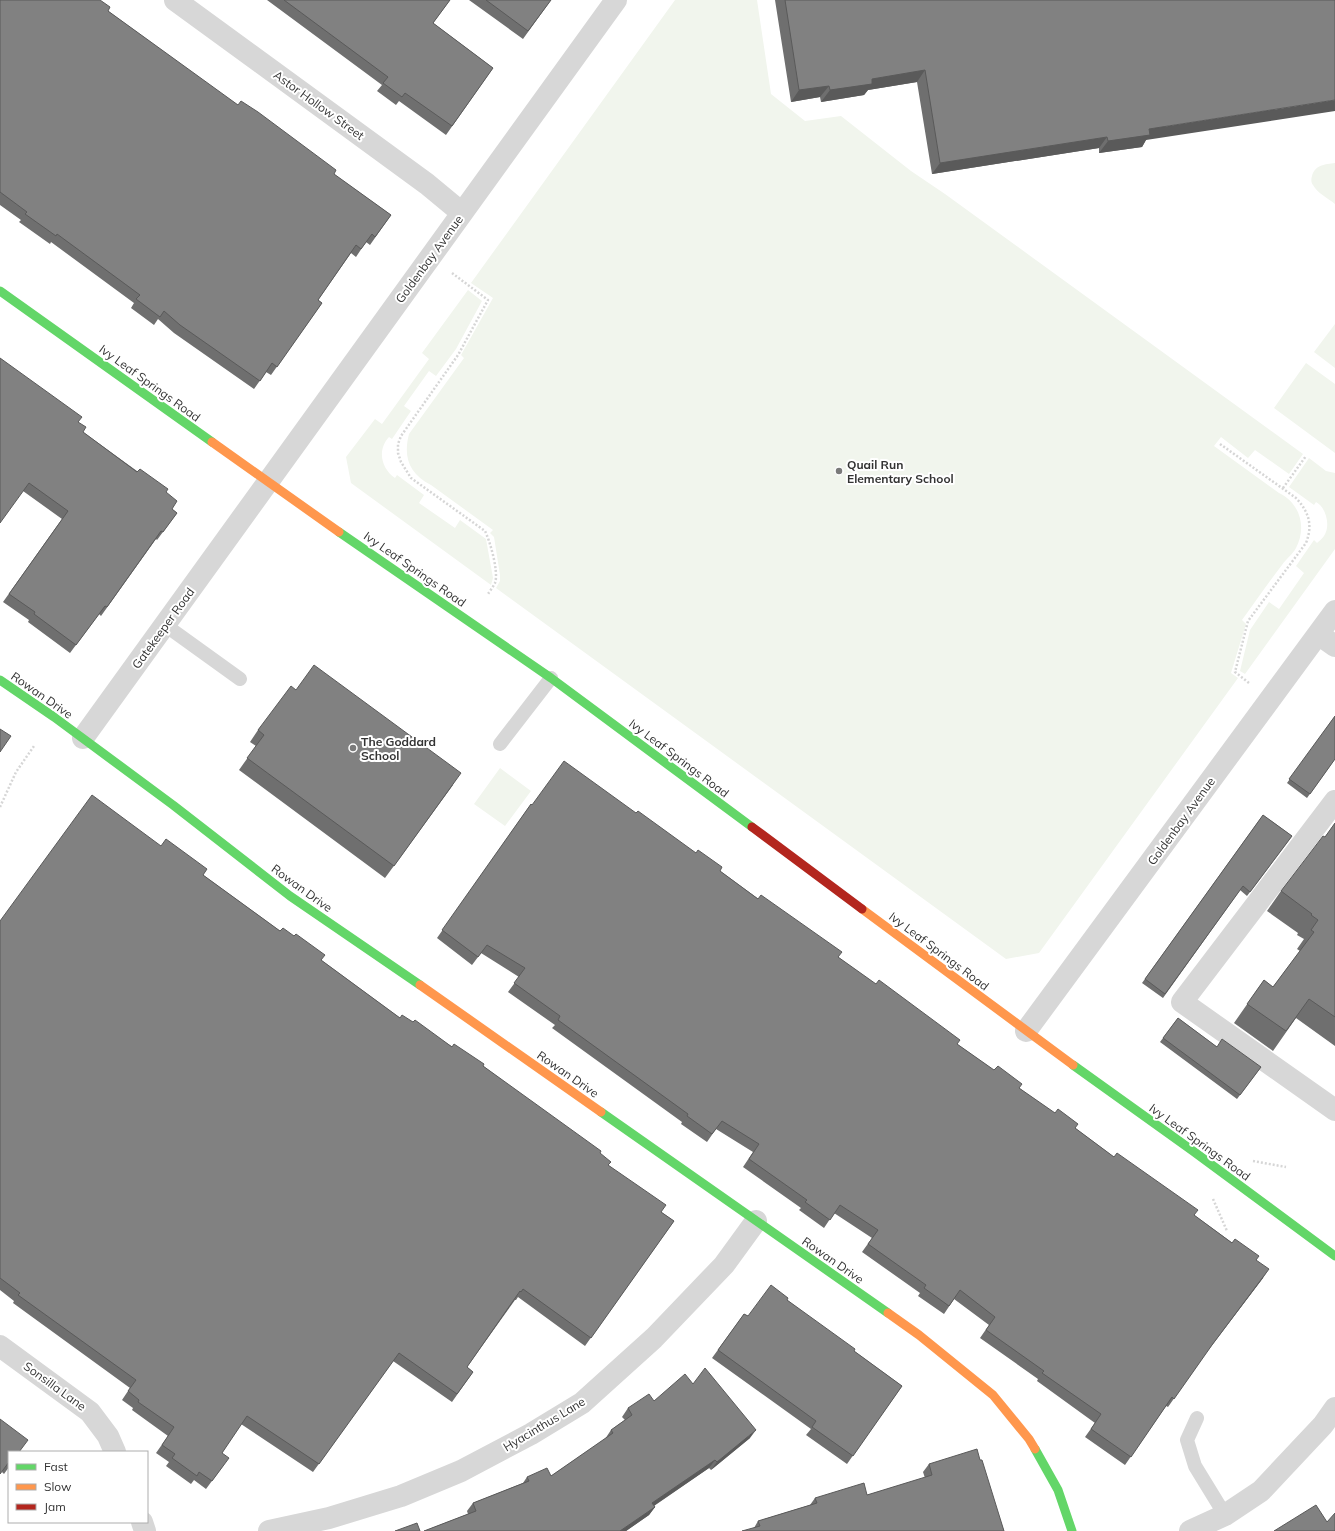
<svg xmlns="http://www.w3.org/2000/svg" width="1335" height="1531" viewBox="0 0 1335 1531" font-family="Mulish,sans-serif">
  <rect width="100%" height="100%" fill="#fff"/>
  <path fill="#f1f5ed" d="M675 0H757L771 94 805 121 841 116 911 171 945 194 1303 454 1289 474 1255 450 1248 458 1221 437 1214 446 1279 493C1300 503 1307 527 1296 548 1293 554 1286 559 1282 565 1268 583 1255 602 1242 620L1246 624 1231 673 1238 678 1039 953 1006 959 496 588 500 581V575L494 537 490 533 493 530 431 485C409 474 403 457 409 434L464 358 461 355 493 298 471 283Z
    M1335 163V204C1328 198 1317 193 1313 185 1311 183 1311 179 1312 176 1315 165 1325 164 1335 163Z
    M468 290 482 301 456 349 436 376 429 371 404 406 411 411 392 439 389 437C377 450 381 468 395 478L397 475 424 495 419 503 455 528 460 520 486 539 493 578 491 585 351 483 346 457 375 419 382 424 429 359 422 353Z
    M1335 324V368L1314 352Z
    M1306 363 1335 384V453L1274 408Z
    M1309 458 1326 471 1335 473V549L1245 674 1240 671 1250 630 1269 602 1279 609 1304 573 1296 566 1314 540 1317 543C1319 541 1322 539 1324 536 1331 526 1326 507 1316 502L1314 505 1289 487Z
    M500 768 531 791 505 826 474 804Z"/>
  <g fill="none" stroke-linecap="round" stroke-linejoin="round">
    <path stroke="#d6d6d6" stroke-width="2.5" stroke-dasharray="2 2" stroke-linecap="butt" d="M452 273 488 300 458 355 401 436 398 444V453L401 462 411 478 485 531C490 541 499 572 495 583 493 587 490 591 488 594
      M1220 444 1296 498C1309 512 1313 525 1306 543L1248 621 1235 672 1249 683
      M1283 488 1306 456
      M0 807 16 772 34 746
      M1253 1161 1286 1167
      M1213 1199 1227 1231"/>
    <path stroke="#d7d7d7" stroke-width="14" d="M165 625 240 679
      M500 744 551 678
      M1197 1418 1187 1440 1195 1466 1225 1515"/>
    <path stroke="#d7d7d7" stroke-width="22" d="M175 0 427 184 462 213
      M1318 634 1335 646
      M83 738 616 0
      M1335 801 1182 1002 1335 1110
      M1026 1031 1335 611
      M0 1346 90 1412 108 1436 115 1452
      M142 1522 145 1531
      M269 1531 329 1518 401 1496 461 1471 531 1434 582 1403 654 1338 724 1265 756 1221
      M1190 1531 1225 1515 1261 1491 1323 1425 1335 1408"/>
    <path stroke="#63d668" stroke-width="9" d="M0 291 212 442
      M339 532 551 678 752 827
      M0 680 54 717 173 805 290 896 420 985
      M1073 1065 1193 1151 1335 1256
      M601 1112 888 1313
      M1035 1449 1058 1490 1072 1531"/>
    <path stroke="#ff974d" stroke-width="9" d="M212 442 339 532
      M862 909 1073 1065
      M420 985 601 1112
      M888 1313 919 1335 993 1395 1029 1439 1035 1449"/>
    <path stroke="#b3261e" stroke-width="9" d="M752 827 862 909"/>
  </g>
  <path fill="#6f6f6f" d="M0 0 108 11 223 95 391 215 370 245 366 242 356 257 351 253 318 300 322 303 271 375 266 372 254 389 174 333 158 319 154 325 131 308 134 303 51 242 50 244 19 222 21 220 0 205Z
    M267 0H450L433 23 493 68 446 135 399 101 396 105 377 91 382 85Z
    M469 0H551L523 39Z
    M775 0H1335L1146 140 1142 147 1099 153V148L932 174 917 82 868 90 864 95 821 102 820 97 791 102Z
    M0 358 78 422 83 432 166 492 172 509 177 513 157 540 156 539 101 616 99 614 70 653 28 622 29 620 3 602 62 519 23 491Z
    M296 690 453 785 385 878 239 770 256 746 250 742 258 730Z
    M1335 716V759L1307 798 1287 783Z
    M531 804 532 805 636 813 720 871 957 1044 1075 1128 1114 1157 1256 1260 1263 1278 1206 1353 1168 1407 1166 1406 1125 1465 1085 1437 1095 1423 1037 1381 1038 1379 980 1338 989 1325 954 1299 944 1314 918 1296 920 1293 862 1252 872 1238 834 1213 824 1228 799 1210 801 1208 743 1167 753 1152 716 1129 707 1142 681 1124 682 1122 552 1028 555 1025 508 992 519 977 481 953 472 965 437 938Z
    M1263 815 1292 836 1247 896 1240 890 1163 998 1142 983Z
    M1335 823V1046L1296 1018 1273 1051 1234 1023 1264 980 1273 987 1300 951 1297 949 1304 939 1297 935 1298 933 1267 911 1281 891 1325 837Z
    M161 846 203 875 280 931 321 960 400 1018 413 1022 483 1066 600 1153 608 1165 661 1212 674 1221 585 1346 518 1297 516 1300H515L467 1367 473 1372 452 1402 393 1361 313 1472 241 1424 222 1453 223 1466 206 1489 194 1480 191 1484 166 1466 169 1462 156 1453 168 1436 132 1410 133 1408 122 1400 130 1388 13 1303 14 1301 0 1290V921Z
    M1178 1018 1217 1047 1261 1067 1237 1099 1160 1042Z
    M787 1300 854 1351 902 1386 847 1464 806 1435 811 1429 712 1358 744 1314 748 1316Z
    M693 1384 750 1438 711 1470 709 1468 654 1506 655 1507 649 1515 626 1531H424L468 1514 467 1511 473 1503 523 1483 527 1477 551 1476 605 1439 611 1430 625 1420 622 1417 628 1408 654 1401Z
    M9 1452V1467L4 1474 2 1472Z
    M980 1460 1004 1531 754 1528 758 1521 810 1505 815 1498 867 1495 925 1478 923 1472 929 1464Z"/>
  <path fill="#5a5a5a" d="M925 70 917 82 868 90 864 95 821 102 830 90 872 79Z
    M829 86 820 97 791 102 799 90Z
    M1335 100V111L1146 140 1142 147 1099 153 1108 141 1149 129Z
    M1107 137 1099 148 932 174 940 163Z
    M1269 1269 1263 1278 1206 1353Z
    M756 1430 750 1438 711 1470 717 1462Z
    M715 1460 709 1468 646 1511 652 1503Z
    M655 1507 649 1515 626 1531H620Z"/>
  <path fill="#818181" stroke="#5a5a5a" d="M0 0H100L110 7 108 11 238 105 241 101 258 112 336 170 334 174 391 215 375 237 372 234 361 249 356 245 318 300 322 303 277 367 272 363 260 381 180 325 164 311 160 317 136 299 140 295 57 234 56 236 25 214 27 212 0 192Z
    M284 0H450L433 23 493 68 452 126 405 93 402 97 383 83 388 77Z
    M486 0H551L528 31Z
    M785 0H1335V100L1149 129 1150 135 1108 141 1107 137 940 163 925 70 872 79V84L830 90 829 86 799 90Z
    M0 358 82 417 78 422 86 427 83 432 137 472 140 469 168 489 166 492 177 501 172 509 177 513 163 532 161 531 107 607 105 606 76 645 34 614 35 612 9 594 68 511 29 483 0 523Z
    M314 665 461 773 394 866 247 758 264 735 258 730 291 686 296 690Z
    M1335 716V759L1310 794 1289 779Z
    M0 729 11 736 0 752Z
    M564 761 636 813 638 811 696 853 698 850 722 867 720 871 758 899 761 895 842 952 838 957 876 984 879 980 960 1040 957 1044 994 1070 998 1066 1022 1084 1019 1088 1055 1113 1058 1109 1078 1124 1075 1128 1114 1157 1117 1153 1198 1210 1194 1215 1232 1243 1235 1239 1259 1256 1256 1260 1269 1269 1212 1345 1174 1399 1172 1397 1131 1457 1091 1429 1101 1414 1042 1373 1044 1371 986 1330 995 1317 960 1290 949 1306 924 1288 926 1285 868 1244 878 1230 840 1205 830 1220 805 1202 807 1200 749 1159 759 1144 722 1121 712 1134 687 1116 688 1114 558 1020 560 1016 514 983 525 968 487 945 478 957 442 930 531 804 532 805Z
    M92 795 161 846 166 839 207 869 203 875 280 931 283 928 294 936 296 934 325 955 321 960 400 1018 402 1015 413 1022 415 1020 452 1047 454 1044 484 1064 483 1066 601 1151 600 1153 611 1162 608 1165 666 1205 661 1212 674 1221 591 1338 523 1289 521 1292 520 1291 467 1367 473 1372 457 1394 399 1353 319 1464 247 1416 222 1453 229 1458 212 1481 199 1472 197 1476 172 1458 175 1454 162 1445 174 1427 138 1402 139 1400 128 1391 136 1380 18 1295 20 1293 0 1278V921Z
    M1263 815 1292 836 1250 892 1243 886 1165 994 1145 979Z
    M1335 823V1017L1309 999 1286 1031 1247 1004 1264 980 1273 987 1314 932 1311 930 1318 920 1311 915 1312 914 1281 891 1323 836 1325 837Z
    M1178 1018 1217 1047 1222 1039 1261 1067 1240 1095 1163 1038Z
    M771 1285 788 1298 787 1300 855 1349 854 1351 902 1386 853 1456 812 1427 816 1421 718 1350 744 1314 748 1316Z
    M705 1368 756 1430 717 1462 715 1460 652 1503 655 1507 620 1531H424L476 1511 473 1503 529 1481 527 1477 547 1468 551 1476 613 1433 611 1430 632 1415 628 1408 649 1394 654 1401 685 1374 693 1384Z
    M0 1419 28 1440 19 1452H9V1462L0 1474Z
    M977 1449 980 1460H982L1004 1531H742L760 1526 758 1521 817 1503 815 1498 864 1483 867 1495 932 1475 929 1464Z
    M1316 1505 1327 1522 1335 1513V1531H1274Z
    M417 1523 420 1531H395Z"/>
  <g fill="#7a7a7a" stroke="#fff" stroke-width="1.5">
    <circle cx="839" cy="471" r="4"/>
    <circle cx="353" cy="748" r="4"/>
  </g>
  <g text-anchor="middle" dominant-baseline="central" stroke-width="4" stroke-linejoin="round" paint-order="stroke">
    <g font-size="12" fill="#333" stroke="#fff">
      <text transform="translate(319 105) rotate(36)">Astor Hollow Street</text>
      <text transform="translate(429 259) rotate(-54)">Goldenbay Avenue</text>
      <text transform="translate(150 383) rotate(36)">Ivy Leaf Springs Road</text>
      <text transform="translate(415 569) rotate(35)">Ivy Leaf Springs Road</text>
      <text transform="translate(163 628) rotate(-54)">Gatekeeper Road</text>
      <text transform="translate(42 695) rotate(35)">Rowan Drive</text>
      <text transform="translate(679 758) rotate(37)">Ivy Leaf Springs Road</text>
      <text transform="translate(1181 821) rotate(-54)">Goldenbay Avenue</text>
      <text transform="translate(302 888) rotate(36)">Rowan Drive</text>
      <text transform="translate(939 951) rotate(37)">Ivy Leaf Springs Road</text>
      <text transform="translate(568 1074) rotate(35)">Rowan Drive</text>
      <text transform="translate(1200 1142) rotate(36)">Ivy Leaf Springs Road</text>
      <text transform="translate(833 1260) rotate(35)">Rowan Drive</text>
      <text transform="translate(55 1386) rotate(36)">Sonsilla Lane</text>
      <text transform="translate(544 1424) rotate(-31)">Hyacinthus Lane</text>
    </g>
    <g font-size="12" font-weight="bold" fill="#333" stroke="#fff" text-anchor="start">
      <text x="847" y="464">Quail Run<tspan x="847" dy="14">Elementary School</tspan></text>
      <text x="361" y="741">The Goddard<tspan x="361" dy="14">School</tspan></text>
    </g>
  </g>
  <rect x="8" y="1451" width="140" height="72" fill="#ffffff" stroke="#adadad"/>
  <rect x="16" y="1464" width="20" height="6" fill="#63d668" stroke="#adadad"/>
  <text x="44" y="1471" font-size="12" fill="#333333">Fast</text>
  <rect x="16" y="1484" width="20" height="6" fill="#ff974d" stroke="#adadad"/>
  <text x="44" y="1491" font-size="12" fill="#333333">Slow</text>
  <rect x="16" y="1504" width="20" height="6" fill="#b3261e" stroke="#adadad"/>
  <text x="44" y="1511" font-size="12" fill="#333333">Jam</text>
</svg>
